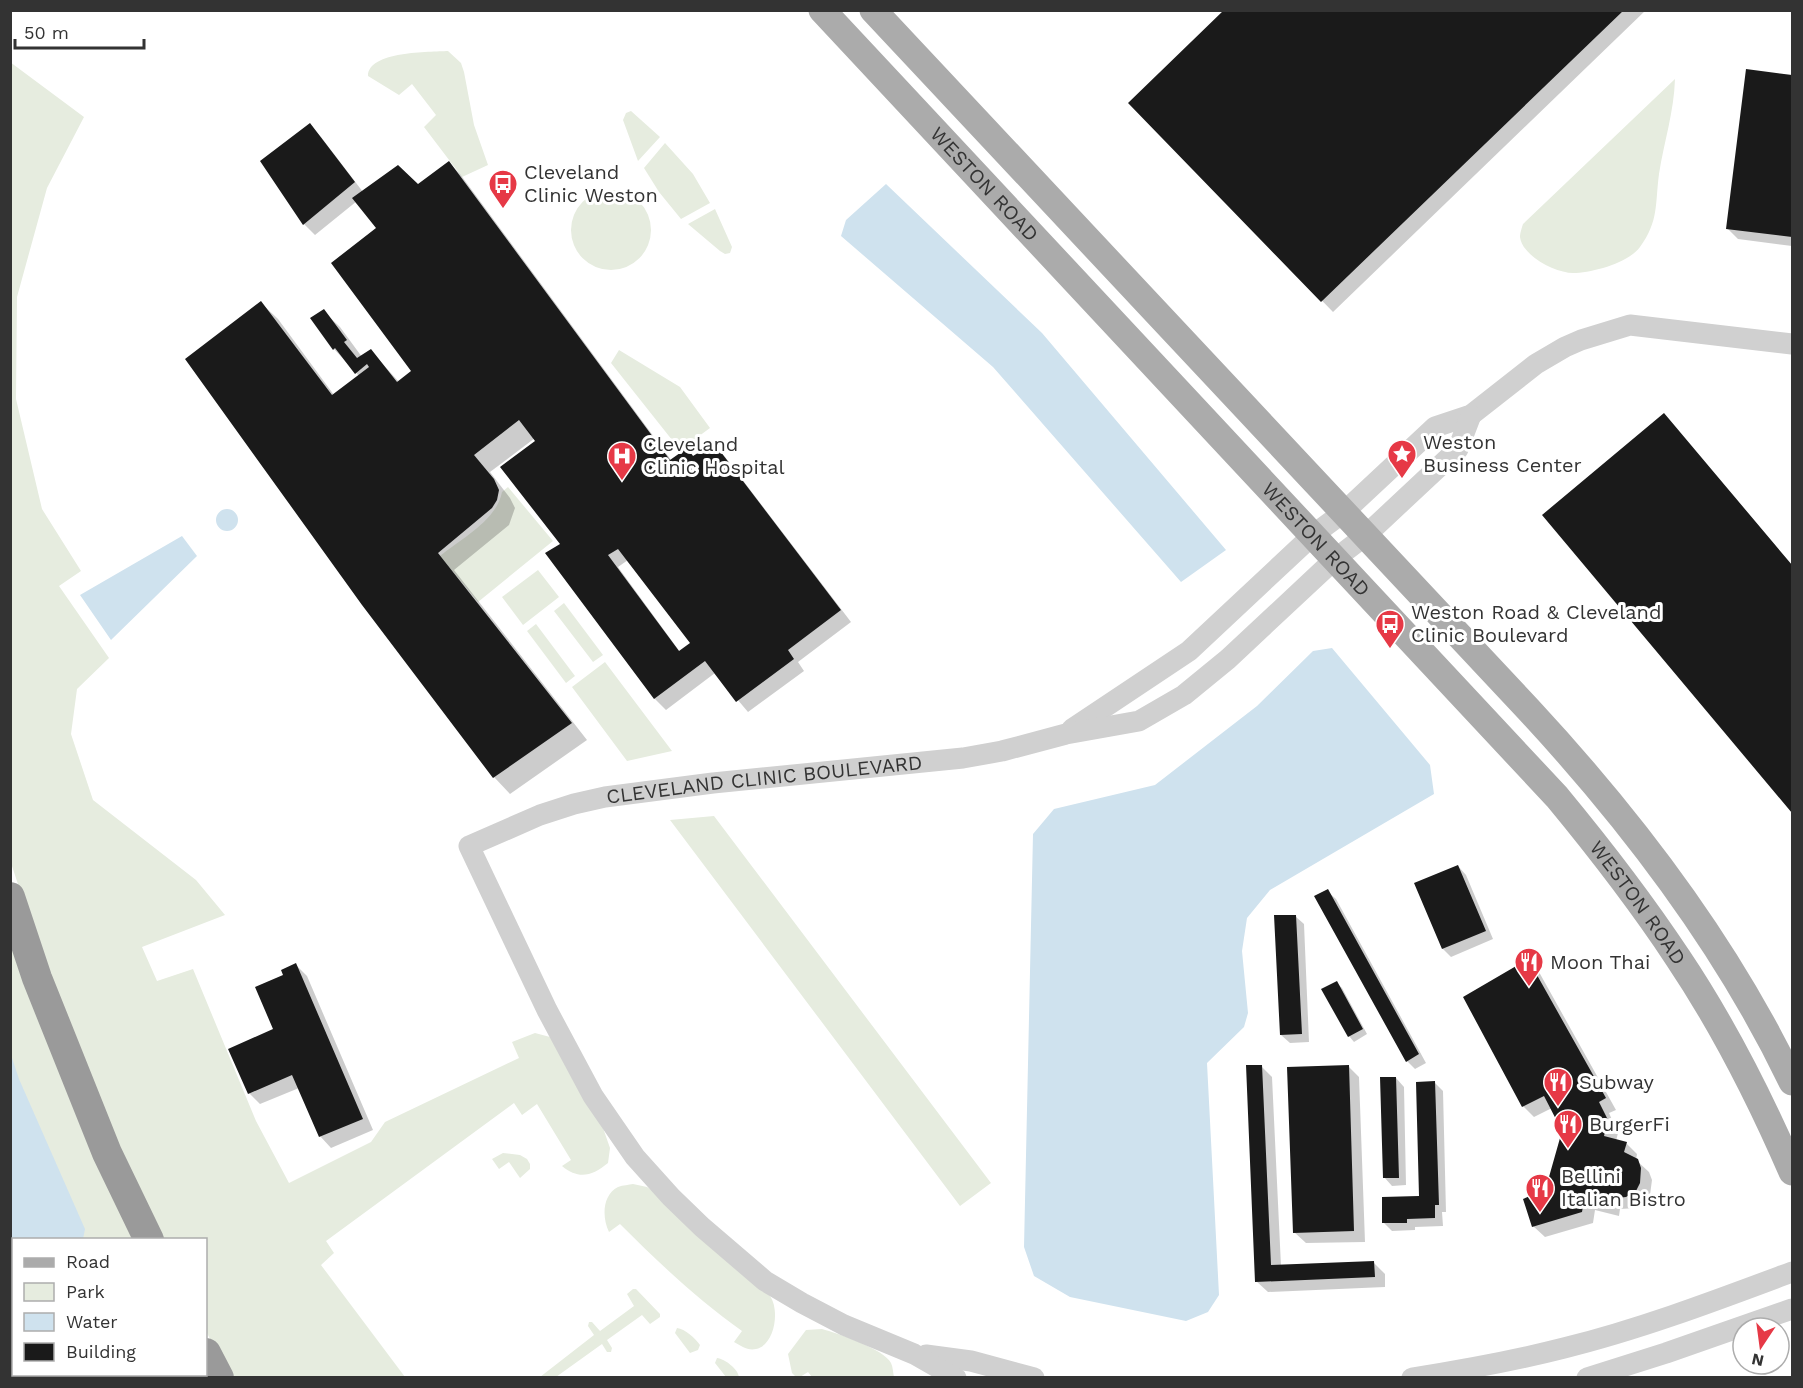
<svg xmlns="http://www.w3.org/2000/svg" width="1803" height="1388" viewBox="0 0 1803 1388" font-family="'Work Sans',sans-serif">
  <rect width="100%" height="100%" fill="#fff"/>
  <path fill="#e6ecdf" d="M448 51 461 63 464 72 474 125 488 165 462 177 424 127 436 115 412 84 399 95 368 76C368 51 430 52 448 51Z
    M10 62 84 117 47 188 17 297 16 399 42 509 81 571 59 586 109 658 77 689 71 734 93 800 196 880 225 915 142 947 157 981 193 969 256 1121 289 1183 371 1142 385 1122 519 1058 512 1042 535 1033 550 1037 603 1128 610 1148 608 1163C592 1176 579 1180 562 1166L571 1160 537 1104 522 1115 514 1103 326 1241 334 1253 321 1265 405 1377H229L206 1331V1240L159 1239 68 1036 11 863Z
    M1675 79C1674 112 1664 142 1659 174 1655 204 1659 221 1640 247 1628 263 1592 273 1573 273 1556 273 1522 256 1520 237 1520 233 1522 227 1523 224Z
    M631 111 660 137 638 161 623 120 626 113Z
    M665 143 693 174 710 203 681 219 659 192 644 168Z
    M571 230a40 40 0 1 1 80 0a40 40 0 1 1-80 0Z
    M715 209 732 247 730 253 725 254 720 251 688 224Z
    M619 350 680 387 710 428 680 450 611 363Z
    M508 487 553 541 478 602 440 556C461 539 497 520 502 492Z
    M538 570 559 597 523 625 502 597Z
    M564 603 603 655 593 662 554 611Z
    M536 624 575 676 566 683 527 631Z
    M605 662 672 751 627 761 572 687Z
    M714 816 991 1183 960 1206 670 820Z
    M10 933 137 1239 14 1240V1374H206L207 1377H11Z
    M503 1153 520 1155 527 1159 530 1164V1169L520 1178 509 1162 499 1169 492 1159Z
    M633 1184 647 1187 661 1196 770 1296C780 1310 775 1345 756 1349 748 1351 741 1346 734 1342L742 1331C697 1299 659 1263 620 1224L609 1232C602 1218 602 1195 618 1187 623 1185 629 1185 633 1184Z
    M633 1289H636L660 1314V1317L650 1324 642 1315 607 1340 612 1348 611 1352H607L602 1344 556 1377H540L594 1335 588 1326 589 1322H592L600 1331 634 1306 627 1294Z
    M677 1328C685 1329 695 1338 700 1345L698 1350 690 1353 675 1333Z
    M822 1329C837 1333 884 1349 891 1363 893 1367 893 1373 894 1377H812L808 1372 800 1377H796L792 1373 788 1354 806 1330Z
    M717 1358C725 1359 738 1369 739 1377H726L715 1363Z"/>
  <path fill="#cfe2ee" d="M886 184 1042 333 1226 550 1181 582 993 367 841 236 846 220Z
    M216 520a11 11 0 1 1 22 0a11 11 0 1 1-22 0Z
    M182 536 197 556 111 640 80 595Z
    M1332 648 1430 765 1434 794 1270 890 1247 918 1242 951 1248 1013 1244 1027 1207 1063 1219 1295 1208 1312 1186 1321 1070 1297 1034 1276 1024 1247 1033 834 1054 809 1155 785 1257 706 1313 651Z
    M10 1052 19 1079 85 1229 83 1239 14 1240V1374H120L122 1377H11Z"/>
  <path fill="#0003" fill-rule="evenodd" d="M1226 10H1646L1333 312 1130 103Z
    M1747 71 1792 77V246L1738 239 1727 228Z
    M310 125 321 137 363 192 418 186 449 163 460 174 671 460 687 450 695 457 714 445 725 457 851 622 798 662 804 671 748 712 715 673 666 710 655 699 548 554 562 544 537 441 535 438 490 472 510 498 515 508 509 525 454 570 587 740 510 794 494 777 261 303 278 319 334 395 359 376 334 349 312 318 323 311 340 327 362 357 371 351 399 382 413 371 378 228 357 201 315 235 304 224 262 162ZM628 560 693 643 680 652 618 567Z
    M1664 415 1792 565V810L1544 515Z
    M1458 866 1466 875 1493 939 1451 957 1443 949 1416 884Z
    M1327 891 1336 899 1426 1063 1415 1069 1407 1061Z
    M1295 916 1304 924 1309 1042 1290 1043 1281 1035Z
    M1528 961 1539 972 1616 1110 1609 1113 1618 1133 1616 1141 1626 1143 1637 1154 1636 1160 1649 1172 1652 1180 1650 1195 1647 1202 1637 1208 1620 1209 1619 1216 1595 1210 1593 1223 1545 1237 1533 1226 1548 1186 1564 1130 1552 1108 1534 1117 1523 1106Z
    M296 965 307 976 373 1130 331 1148 320 1136 299 1088 260 1104 249 1093 275 1030 285 976Z
    M1337 983 1342 988 1367 1034 1354 1042 1349 1036Z
    M1261 1066 1272 1077 1281 1266 1374 1263 1385 1274V1287L1268 1292 1256 1281Z
    M1348 1066 1359 1077 1365 1242 1306 1243 1294 1232Z
    M1396 1078 1404 1087 1406 1185 1392 1186 1384 1177Z
    M1435 1083 1443 1091 1446 1212H1442L1443 1226 1415 1227V1230L1392 1231 1384 1223 1421 1198Z"/>
  <path fill="#1a1a1a" fill-rule="evenodd" d="M1224 10H1624L1321 302 1128 103Z
    M1746 69 1792 75V237L1726 229Z
    M310 123 355 182 303 225 260 161Z
    M449 161 670 460 687 448 693 456 714 443 841 610 788 650 794 659 736 702 705 661 654 699 545 553 560 544 500 467 535 441 519 420 474 455 494 479 499 490 497 500 492 508 438 553 572 723 493 778 362 605 185 359 261 301 332 395 369 367 367 364 355 374 335 348 333 350 310 318 324 309 347 340 344 342 357 358 371 349 397 382 411 371 331 263 376 228 352 198 398 165 418 184ZM618 549 690 643 679 651 608 555Z
    M1664 413 1792 565V813L1542 515Z
    M1458 865 1486 931 1442 949 1414 883Z
    M1328 889 1419 1054 1406 1062 1314 896Z
    M1274 915H1296L1302 1034 1280 1035Z
    M1528 959 1606 1098 1599 1102 1608 1120 1604 1136 1627 1142 1624 1152 1638 1159 1641 1168 1640 1183 1636 1191 1626 1197 1609 1199 1608 1206 1584 1200 1582 1212 1532 1227 1523 1199 1530 1196 1527 1188 1547 1184 1562 1131 1544 1096 1522 1107 1463 997Z
    M296 963 363 1119 319 1137 292 1075 248 1094 228 1049 273 1029 255 987 283 975 281 970Z
    M1337 981 1363 1029 1348 1037 1321 989Z
    M1246 1065H1262L1271 1265 1374 1261 1375 1277 1255 1282Z
    M1349 1065 1354 1231 1293 1233 1287 1067Z
    M1380 1077H1396L1399 1178H1383Z
    M1435 1081 1439 1205H1435V1218L1407 1219V1223H1382V1197L1419 1196 1416 1082Z"/>
  <g fill="none" stroke-linecap="round" stroke-linejoin="round">
    <g stroke="#d0d0d0" stroke-width="21">
      <path d="M1072 729 1189 651 1313 535 1344 512 1435 427 1471 415 1536 364 1565 347 1581 340 1630 325 1792 344"/>
      <path d="M926 1355 971 1361 1034 1378"/>
      <path id="s1" d="M956 1378 914 1354 844 1325 802 1303 765 1281 702 1227 671 1197 635 1157 593 1096 547 1010 469 846 540 815 574 804 605 797 713 783 963 758 1002 751 1066 734 1139 721 1184 695 1228 659 1335 559 1365 536 1458 449 1471 415"/>
      <path d="M1412 1378C1463 1370 1513 1361 1564 1348 1641 1329 1717 1300 1792 1272"/>
      <path d="M1587 1378 1666 1353 1792 1309"/>
    </g>
    <g stroke="#ababab" stroke-width="27">
      <path id="s2" d="M822 10 1557 797C1600 849 1641 902 1678 958 1723 1025 1760 1098 1792 1172"/>
      <path d="M873 10 1528 709C1632 821 1726 944 1792 1082"/>
    </g>
    <path stroke="#9a9a9a" stroke-width="30" d="M10 897 37 978 107 1153 149 1240
      M206 1353 219 1378"/>
  </g>
  <defs>
    <g id="bus-pin" transform="scale(1.5)"><path d="M0 17L-7.5 6A9.5 9.5 0 1 1 7.5 6Z" fill="#e63946" stroke="#fff"/><path d="M-5-6H5V4H4V6H2V4H-2V6H-4V4H-5ZM-3.5-4V0h7V-4ZM-3.5 1.2v1.5H-2V1.2ZM2 1.2v1.5H3.5V1.2Z" fill="#fff"/></g>
    <g id="sight-pin" transform="scale(1.5)"><path d="M0 17L-7.5 6A9.5 9.5 0 1 1 7.5 6Z" fill="#e63946" stroke="#fff"/><path d="M0-6L1.8-2.2L6-1.7L2.9 1.2L3.7 5.4L0 3.3L-3.7 5.4L-2.9 1.2L-6-1.7L-1.8-2.2Z" fill="#fff"/></g>
    <g id="hospital-pin" transform="scale(1.5)"><path d="M0 17L-7.5 6A9.5 9.5 0 1 1 7.5 6Z" fill="#e63946" stroke="#fff"/><path d="M-5-5h3v3.5h4V-5h3V5h-3V1.5h-4V5h-3Z" fill="#fff"/></g>
    <g id="restaurant-pin" transform="scale(1.5)"><path d="M0 17L-7.5 6A9.5 9.5 0 1 1 7.5 6Z" fill="#e63946" stroke="#fff"/><path d="M-5-6h1v4h1v-4h1v4h1v-4h1v5L-1.5 .5V6h-2V.5L-5-1ZM5-6V6H3V1.5H1.5Q1.5-4 5-6Z" fill="#fff"/></g>
  </defs>
  <g fill-rule="evenodd">
    <use href="#bus-pin" x="503" y="184"/>
    <use href="#sight-pin" x="1402" y="454"/>
    <use href="#hospital-pin" x="622" y="456"/>
    <use href="#bus-pin" x="1390" y="624"/>
    <use href="#restaurant-pin" x="1529" y="962"/>
    <use href="#restaurant-pin" x="1558" y="1082"/>
    <use href="#restaurant-pin" x="1568" y="1124"/>
    <use href="#restaurant-pin" x="1540" y="1188"/>
  </g>
  <g text-anchor="middle" dominant-baseline="central" stroke-width="6" stroke-linejoin="round" paint-order="stroke">
    <g font-size="20" fill="#333" stroke="#fff" text-anchor="start">
      <text x="524" y="172">Cleveland<tspan x="524" dy="23">Clinic Weston</tspan></text>
      <text x="1423" y="442">Weston<tspan x="1423" dy="23">Business Center</tspan></text>
      <text x="643" y="444">Cleveland<tspan x="643" dy="23">Clinic Hospital</tspan></text>
      <text x="1411" y="612">Weston Road &amp; Cleveland<tspan x="1411" dy="23">Clinic Boulevard</tspan></text>
      <text x="1550" y="962">Moon Thai</text>
      <text x="1579" y="1082">Subway</text>
      <text x="1589" y="1124">BurgerFi</text>
      <text x="1561" y="1176">Bellini<tspan x="1561" dy="23">Italian Bistro</tspan></text>
    </g>
    <g font-size="20" fill="#333" stroke="#fff">
      <text stroke="none"><textPath href="#s2" startOffset="238">WESTON ROAD</textPath></text>
      <text stroke="none"><textPath href="#s2" startOffset="724">WESTON ROAD</textPath></text>
      <text stroke="none"><textPath href="#s1" startOffset="1053">CLEVELAND CLINIC BOULEVARD</textPath></text>
      <text stroke="none"><textPath href="#s2" startOffset="1210">WESTON ROAD</textPath></text>
    </g>
  </g>
  <rect width="1803" height="1388" fill="none" stroke="#333333" stroke-width="24"/>
  <rect x="12" y="1238" width="195" height="138" fill="#ffffff" stroke="#adadad" stroke-width="1.5"/>
  <rect x="24" y="1258" width="30" height="9" fill="#ababab" stroke="#adadad" stroke-width="1.5"/>
  <text x="66" y="1268" font-size="18" fill="#333333">Road</text>
  <rect x="24" y="1283" width="30" height="18" fill="#e6ecdf" stroke="#adadad" stroke-width="1.5"/>
  <text x="66" y="1298" font-size="18" fill="#333333">Park</text>
  <rect x="24" y="1313" width="30" height="18" fill="#cfe2ee" stroke="#adadad" stroke-width="1.5"/>
  <text x="66" y="1328" font-size="18" fill="#333333">Water</text>
  <rect x="24" y="1343" width="30" height="18" fill="#1a1a1a" stroke="#adadad" stroke-width="1.5"/>
  <text x="66" y="1358" font-size="18" fill="#333333">Building</text>
  <g transform="translate(1761 1346) rotate(193)"><circle r="28" fill="#ffffff" stroke="#adadad" stroke-width="1.5"/>
  <path d="M0-4.5L10 22L0 15L-10 22Z" fill="#e63946"/>
  <text y="-9" font-size="16" font-weight="bold" text-anchor="middle" fill="#333333">N</text>
  </g>
  <path d="M15 39v9h129v-9" fill="none" stroke="#333333" stroke-width="3"/>
  <text x="24" y="39" font-size="18" fill="#333333" stroke="#ffffff" stroke-width="4.5" paint-order="stroke">50 m</text>
</svg>
